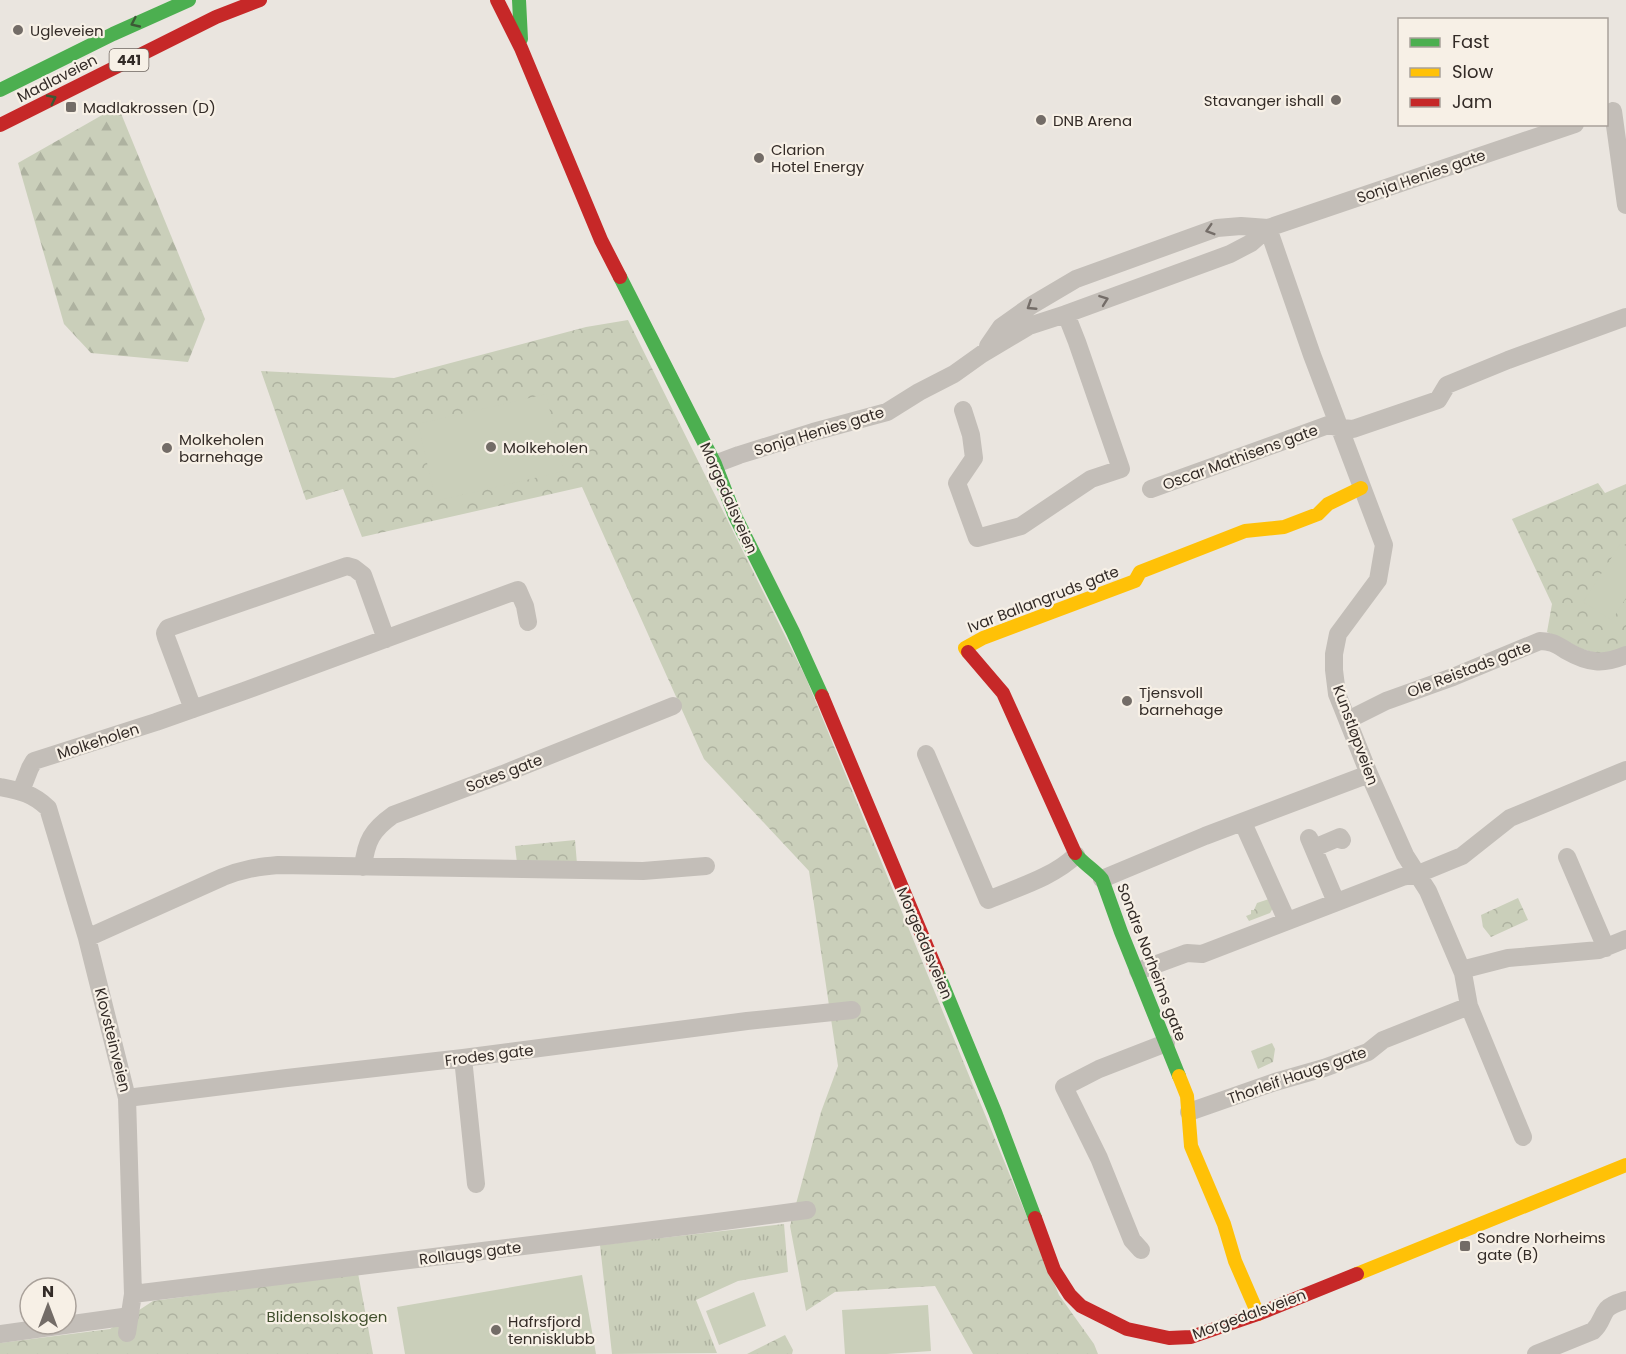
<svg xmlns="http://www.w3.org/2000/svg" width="1626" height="1354" viewBox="0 0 1626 1354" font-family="Poppins,sans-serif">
  <defs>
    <pattern id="grass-tufts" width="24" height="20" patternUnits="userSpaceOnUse" patternTransform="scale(1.5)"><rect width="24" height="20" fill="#cacfba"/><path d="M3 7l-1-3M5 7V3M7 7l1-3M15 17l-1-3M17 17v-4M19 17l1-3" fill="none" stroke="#aeb2a0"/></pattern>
    <pattern id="forest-firs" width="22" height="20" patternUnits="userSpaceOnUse" patternTransform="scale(1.5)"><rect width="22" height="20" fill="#cacfba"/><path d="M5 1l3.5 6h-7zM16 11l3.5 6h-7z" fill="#aeb2a0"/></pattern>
    <pattern id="park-crowns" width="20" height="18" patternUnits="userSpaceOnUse" patternTransform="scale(1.5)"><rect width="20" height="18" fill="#cacfba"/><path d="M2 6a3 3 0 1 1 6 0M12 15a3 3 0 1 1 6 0" fill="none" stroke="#aeb2a0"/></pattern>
  </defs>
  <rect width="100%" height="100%" fill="#eae5df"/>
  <path fill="url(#grass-tufts)" d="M784 1224 788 1272 738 1281 696 1300 717 1353 612 1354 600 1245Z"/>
  <path fill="url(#forest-firs)" d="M118 106 205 319 188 362 91 353 64 324 18 163Z"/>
  <path fill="url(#park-crowns)" d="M628 320 806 678 1059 1295 1094 1344 1098 1354H973L935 1286 835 1292 806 1311 790 1226 821 1112 838 1066 809 871 704 759 582 487 362 537 343 489 306 500 261 371 394 378 586 327Z
    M1598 483 1605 493 1626 484V649L1602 655 1582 649 1547 632 1552 604 1512 519Z
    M575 840 577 864 517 863 515 846Z
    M1518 898 1528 920 1491 937 1483 927 1481 915Z
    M1269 899 1273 908 1270 913 1249 921 1246 916 1251 914V910H1254L1257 903Z
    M1272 1043 1275 1049 1273 1062 1258 1069 1251 1051Z
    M358 1273 373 1354H0V1343L110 1329 153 1301Z
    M785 1335 793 1350 792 1354H747Z"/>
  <path fill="#cacfba" d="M546 394 564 471 436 501 418 424Z
    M1621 543 1626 546V598L1612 620 1583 602Z
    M582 1275 596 1354H405L397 1307Z
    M754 1292 766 1326 719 1345 706 1311Z
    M928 1305 931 1351 887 1354H845L842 1310Z"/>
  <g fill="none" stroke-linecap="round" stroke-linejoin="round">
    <path stroke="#c3beb8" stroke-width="18" d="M1613 111 1626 205
      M1268 228 1312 355 1384 545 1378 580 1338 634 1334 654V670L1337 694 1369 774 1405 855 1428 891 1463 973 1469 1006 1523 1137
      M988 346 1001 327 1032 305 1076 279 1217 228 1241 226 1268 228
      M963 410 971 435 974 458 957 483 977 538 1021 526 1091 479 1121 469 1077 342 1066 314
      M715 464 739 455 813 432 887 412 919 392 954 374 982 354 1029 326 1066 314 1230 254 1251 243 1268 228 1575 124
      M1151 489 1328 425 1341 428 1353 429 1438 400 1447 385 1508 360 1626 317
      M193 709 166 637 165 633 168 628 347 566 354 568 363 575 386 639
      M1348 720 1386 701 1453 677 1540 641C1552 641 1557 645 1567 651 1588 663 1603 665 1626 655
      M926 754 988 900C1016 888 1054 877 1076 855
      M0 787C20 791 32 793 48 808L87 938 127 1098 133 1294 127 1333
      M21 791 30 768 34 761 156 722 244 691 518 590 525 606 528 622
      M1243 823 1287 921
      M1309 838 1336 902
      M1314 848 1340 837 1342 840
      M1567 857 1606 948
      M363 867C366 841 372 830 393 815L503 774 673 706
      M1102 879 1205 836 1369 774
      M87 938 223 877C243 869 257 867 278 865L643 871 706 866
      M1138 971 1187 953 1202 954 1402 877 1418 874 1462 856 1510 818 1626 770
      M1463 973 1469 968 1508 958 1599 950 1626 939
      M463 1058 476 1184
      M127 1098 287 1078 463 1058 747 1021 852 1010
      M1189 1112 1275 1082 1324 1068 1368 1052 1383 1040 1469 1006
      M1141 1250 1132 1240 1099 1158 1064 1087 1099 1069 1166 1043
      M133 1294 702 1224 807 1210
      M0 1334 130 1316
      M1536 1354 1593 1331C1602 1323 1601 1316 1607 1309 1612 1304 1620 1302 1626 1300"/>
    <path stroke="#4caf50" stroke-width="14" d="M519 0 521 39
      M0 90 113 34 189 0
      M620 277 715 464 735 516 793 632 822 696
      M1075 853C1083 864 1094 869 1102 879L1121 932 1179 1076
      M937 971 995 1112 1035 1218"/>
    <path stroke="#ffc107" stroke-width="14" d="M968 652 965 648 983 638 1135 581 1140 572 1245 531 1284 527 1318 514 1328 504 1361 488
      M1179 1076 1187 1096 1191 1146 1224 1224 1235 1261 1258 1314
      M1357 1274 1626 1165"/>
    <path stroke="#c62828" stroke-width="14" d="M497 0 521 48 601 240 620 277
      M0 125 216 17 260 0
      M968 652 1003 693 1075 853
      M822 696 937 971
      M1035 1218 1054 1270 1070 1295 1081 1306 1127 1329 1169 1338 1191 1337 1258 1314 1357 1274"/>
  </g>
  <defs><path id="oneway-chevron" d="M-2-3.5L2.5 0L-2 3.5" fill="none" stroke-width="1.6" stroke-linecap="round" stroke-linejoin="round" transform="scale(1.5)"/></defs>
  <g stroke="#3c5935">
    <use href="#oneway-chevron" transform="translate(135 23) rotate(155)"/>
    <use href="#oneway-chevron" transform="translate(52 99) rotate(-27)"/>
  </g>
  <g stroke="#746d68">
    <use href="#oneway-chevron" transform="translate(1210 230) rotate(163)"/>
    <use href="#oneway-chevron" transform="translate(1104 300) rotate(-20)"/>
    <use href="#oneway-chevron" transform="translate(1031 306) rotate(147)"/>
  </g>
  <g fill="#736c67" stroke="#f7f0e6" stroke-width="2">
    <circle cx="18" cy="30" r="6"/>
    <circle cx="1336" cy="100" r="6"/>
    <rect x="65" y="101" width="12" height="12" rx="3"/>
    <circle cx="1041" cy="120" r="6"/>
    <circle cx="759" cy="158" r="6"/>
    <circle cx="491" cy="447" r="6"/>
    <circle cx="167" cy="448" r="6"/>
    <circle cx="1127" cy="701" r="6"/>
    <rect x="1459" y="1240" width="12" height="12" rx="3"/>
    <circle cx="496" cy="1330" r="6"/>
  </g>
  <g text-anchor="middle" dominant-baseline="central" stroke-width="4.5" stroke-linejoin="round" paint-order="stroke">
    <rect fill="#f7f0e6" stroke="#6e6660" stroke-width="1.5" x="109.5" y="49" width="39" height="22" rx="4.5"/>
    <g font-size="14" font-weight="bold" fill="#332b27">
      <text x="129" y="60">441</text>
    </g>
    <g font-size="15" fill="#332b27" stroke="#f7f0e6" text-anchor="start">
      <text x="30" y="30">Ugleveien</text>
      <text x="1324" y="100" text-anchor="end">Stavanger ishall</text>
      <text x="83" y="107">Madlakrossen (D)</text>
      <text x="1053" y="120">DNB Arena</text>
      <text x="771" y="149">Clarion<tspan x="771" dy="17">Hotel Energy</tspan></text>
      <text x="179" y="439">Molkeholen<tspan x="179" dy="17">barnehage</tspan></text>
      <text x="503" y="447">Molkeholen</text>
      <text x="1139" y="692">Tjensvoll<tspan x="1139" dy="17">barnehage</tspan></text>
      <text x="1477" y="1237">Sondre Norheims<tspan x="1477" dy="17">gate (B)</tspan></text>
      <text x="508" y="1321">Hafrsfjord<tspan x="508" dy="17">tennisklubb</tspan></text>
    </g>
    <g font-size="15" fill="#332b27" stroke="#f7f0e6">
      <text transform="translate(57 78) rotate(-27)">Madlaveien</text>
      <text transform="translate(1421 176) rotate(-19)">Sonja Henies gate</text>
      <text transform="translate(819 431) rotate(-17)">Sonja Henies gate</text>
      <text transform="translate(1240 457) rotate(-20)">Oscar Mathisens gate</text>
      <text transform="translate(729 498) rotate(66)">Morgedalsveien</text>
      <text transform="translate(1043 599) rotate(-21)">Ivar Ballangruds gate</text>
      <text transform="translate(1469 669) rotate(-21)">Ole Reistads gate</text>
      <text transform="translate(1356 735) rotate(70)">Kunstløpveien</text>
      <text transform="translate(98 741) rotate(-18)">Molkeholen</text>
      <text transform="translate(504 773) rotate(-21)">Sotes gate</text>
      <text transform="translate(925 943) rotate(67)">Morgedalsveien</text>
      <text transform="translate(1152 962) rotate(69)">Sondre Norheims gate</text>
      <text transform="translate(113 1040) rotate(76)">Klovsteinveien</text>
      <text transform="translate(489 1055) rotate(-7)">Frodes gate</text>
      <text transform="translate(1297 1075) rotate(-19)">Thorleif Haugs gate</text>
      <text transform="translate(470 1253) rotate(-7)">Rollaugs gate</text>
      <text transform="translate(1249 1314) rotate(-20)">Morgedalsveien</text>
    </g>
    <g font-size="15" fill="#414f2d" stroke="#f7f0e6">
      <text x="327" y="1316">Blidensolskogen</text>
    </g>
  </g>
  <rect x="1398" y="18" width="210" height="108" fill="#f7f0e6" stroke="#a9a19a" stroke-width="1.5"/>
  <rect x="1410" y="38" width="30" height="9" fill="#4caf50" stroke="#a9a19a" stroke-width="1.5"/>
  <text x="1452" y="48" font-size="18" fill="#332b27">Fast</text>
  <rect x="1410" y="68" width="30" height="9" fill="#ffc107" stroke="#a9a19a" stroke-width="1.5"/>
  <text x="1452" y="78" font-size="18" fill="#332b27">Slow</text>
  <rect x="1410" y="98" width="30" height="9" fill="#c62828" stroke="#a9a19a" stroke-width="1.5"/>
  <text x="1452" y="108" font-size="18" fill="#332b27">Jam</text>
  <g transform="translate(48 1306)"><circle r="28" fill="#f7f0e6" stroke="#a9a19a" stroke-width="1.5"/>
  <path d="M0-4.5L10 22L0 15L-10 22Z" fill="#736c67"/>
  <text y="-9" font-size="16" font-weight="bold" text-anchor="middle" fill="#332b27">N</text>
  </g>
</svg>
